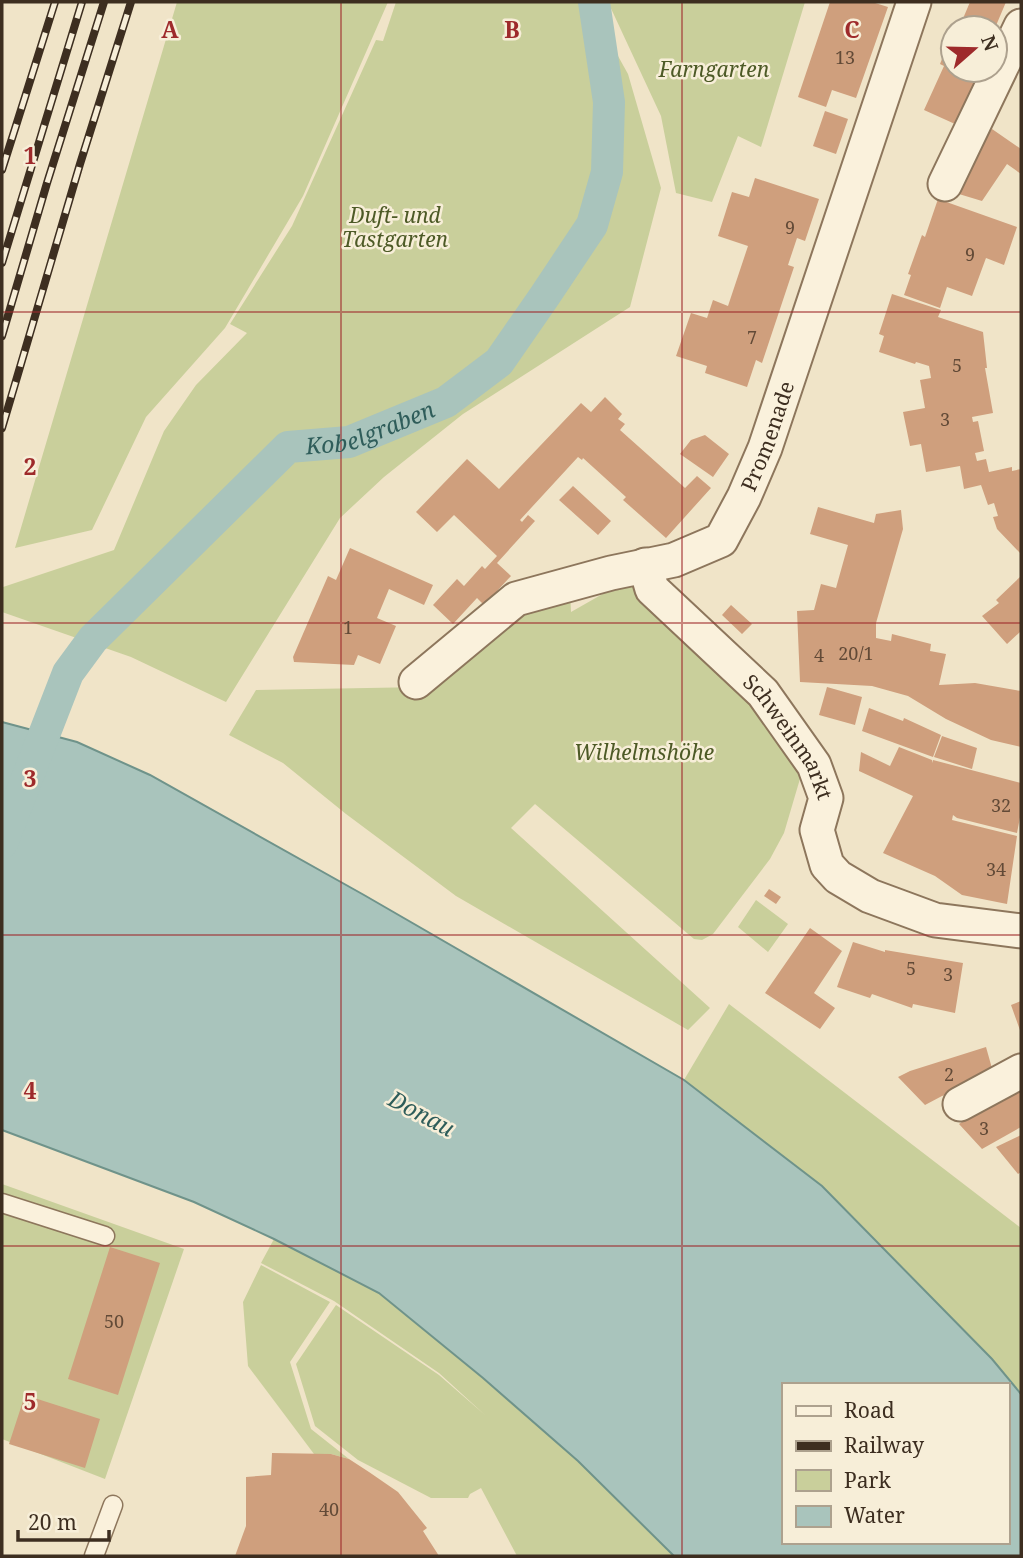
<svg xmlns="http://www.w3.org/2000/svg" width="1023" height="1558" viewBox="0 0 1023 1558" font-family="'Noto Serif',serif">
  <rect width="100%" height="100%" fill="#f0e4c8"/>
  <path fill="#c9cf9b" d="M177 2H388L303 196 225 328 146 417 92 530 15 548Z
    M396 2H588L628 74 661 188 630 307 463 414 384 477 340 518 226 702 131 657 2 612 3 587 114 550 164 431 196 385 247 333 230 324 292 226 376 40 383 41Z
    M608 2H805L761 147 738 136 712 202 676 193 661 116Z
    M629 579 751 700 802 772 784 833 770 859 713 934 702 940 694 939 535 804 511 828 710 1008 688 1030 456 896 346 814 283 763 229 735 256 690 423 687 518 605 570 590 571 612Z
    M756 900 788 924 768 952 738 927Z
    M729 1004 1021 1228V1394L992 1359 822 1186 684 1080Z
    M2 1184 184 1249 105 1479 2 1439Z
    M274 1239 379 1293 483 1378 578 1461 674 1556H517L481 1488 470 1494 468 1498H431L358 1460 315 1426 296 1364 336 1305 439 1375 485 1415 439 1373 334 1301 261 1263Z
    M261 1265 330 1302 290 1362 311 1429 349 1459 331 1454H314L248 1366 243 1302Z"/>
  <path fill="#a9c4bc" stroke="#6f938a" stroke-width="2" fill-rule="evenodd" d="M2 722 77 742 150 775 364 895 684 1080 822 1186 992 1359 1021 1394V1556H674L578 1461 483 1378 379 1293 274 1239 194 1202 2 1130ZM783 1385H1007V1542H783Z"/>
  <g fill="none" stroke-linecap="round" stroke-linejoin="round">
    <path stroke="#a9c4bc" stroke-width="32" id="s1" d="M2 843 68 673 93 639 288 447 349 442 446 402 499 362 544 297 592 225 607 172 609 102 594 2"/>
  </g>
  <path fill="#cf9f7d" d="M830 2H872L888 7 856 98 832 90 826 107 798 97Z
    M970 2H1006L995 28H959Z
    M953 47V70H980L955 124 924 110 944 66 940 64 944 54 949 56Z
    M825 111 848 119 836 154 813 146Z
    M992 129 1021 149V174L1007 164 982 201 949 191Z
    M755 178 819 199 805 241 797 238 788 265 794 267 762 363 756 360 747 387 705 373 707 366 676 356 691 313 707 318 713 300 728 306 748 246 718 236 732 192 749 197Z
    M938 199 1017 227 1004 265 986 258 972 296 947 287 940 308 904 295 911 275 908 274 922 235 925 237Z
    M892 294 941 310 938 317 983 332 987 368H985L993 413 972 417 973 422 978 421 984 451 975 453 977 461 986 459 989 472 1012 467V471L1021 469 1020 553 997 529 993 517 998 516 994 503 988 505 981 485 964 489 960 466 926 472 921 444 910 446 903 412 925 408 920 380 931 378 929 366 916 362 915 364 879 352 884 336 879 334Z
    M605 397 622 414 618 419 625 424 620 430 685 488 697 476 711 488 666 538 623 500 626 497 583 458 582 460 578 457 520 520 522 522 528 515 535 521 497 563 511 576 484 605 477 598 453 624 433 605 457 579 464 586 482 566 485 569 497 556 454 515 437 532 416 512 467 459 499 489 581 403 591 412Z
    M705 435 729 454 713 477 680 454 691 440Z
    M573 486 611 521 598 535 559 500Z
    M818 507 874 523 876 514 901 510 903 529 876 623V638L891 641 892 634 931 644 930 651 946 654 939 685 975 683 1021 691V747L991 740 946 719 908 696 872 686 800 682 797 611 814 610 821 584 836 588 848 545 810 534Z
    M350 548 433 585 424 605 389 589 377 618 396 626 380 664 358 655 354 665 294 662 293 657 328 576 336 580Z
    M1021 576V634L1020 632 1007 644 982 616 999 603 996 600Z
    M731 605 752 624 742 634 722 615Z
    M827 687 862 697 855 725 819 715Z
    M869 708 903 721 904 718 941 735 933 757 862 731Z
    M942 736 977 748 972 769 934 757Z
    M899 747 932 760V763L933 760 1021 783V812L1017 833 957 818 953 815 952 820 1017 836 1007 904 962 895 935 876 883 853 913 796 859 771 861 752 890 766Z
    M769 889 781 897 776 904 764 896Z
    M810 928 842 951 814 993 835 1008 820 1029 765 993Z
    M853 942 885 952V950L963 963 955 1013 913 1004 912 1008 872 994 870 998 837 987Z
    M1021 1001V1033L1011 1005Z
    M986 1047 995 1079 942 1096 925 1105 898 1077 910 1071Z
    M1021 1081V1127L982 1149 959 1124Z
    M1021 1135V1172L1018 1174 996 1147Z
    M110 1247 160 1263 118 1395 68 1379Z
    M25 1395 100 1419 85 1468 9 1444Z
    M272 1453 331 1454 349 1459 369 1472 398 1492 427 1528 423 1531 439 1556H235L246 1526V1477L271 1475Z"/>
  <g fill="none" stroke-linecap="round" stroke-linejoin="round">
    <g stroke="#8d765c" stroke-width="21">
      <path id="lane" d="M2 1203 105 1236
        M94 1556 113 1505"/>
    </g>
    <g stroke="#8d765c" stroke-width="37">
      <g id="street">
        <path d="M945 184 1021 26"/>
        <path id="s2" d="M645 565 652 589 763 693 814 765 826 798 817 830 827 865 838 877 870 896 935 920 1021 931"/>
        <path id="s3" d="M416 682 516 599 611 573 674 560 721 540 744 497 765 448 914 2"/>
        <path d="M960 1104 1021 1071"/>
      </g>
    </g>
    <use href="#lane" stroke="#faf1dc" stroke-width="18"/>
    <use href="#street" stroke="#faf1dc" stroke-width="33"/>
    <g stroke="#3d2e20" stroke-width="8">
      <path id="rail" d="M2 170 55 2
        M2 263 82 2
        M2 336 47 183 104 2
        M2 428 80 164 131 2"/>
    </g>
    <use href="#rail" stroke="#f7eed8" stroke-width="5" stroke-dasharray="16" stroke-linecap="butt"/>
  </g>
  <path fill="none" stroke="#9e2a2b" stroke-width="2" stroke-opacity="0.55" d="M341 2V1556M682 2V1556M2 312H1021M2 623H1021M2 935H1021M2 1246H1021"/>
  <g text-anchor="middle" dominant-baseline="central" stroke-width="5" stroke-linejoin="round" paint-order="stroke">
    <g font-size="18" fill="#624a37">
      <text x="845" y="57">13</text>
      <text x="790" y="227">9</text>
      <text x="970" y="254">9</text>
      <text x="752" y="337">7</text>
      <text x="957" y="365">5</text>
      <text x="945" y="419">3</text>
      <text x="348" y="627">1</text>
      <text x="856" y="653">20/1</text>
      <text x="819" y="655">4</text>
      <text x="1001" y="805">32</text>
      <text x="996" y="869">34</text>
      <text x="911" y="968">5</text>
      <text x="948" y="974">3</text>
      <text x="949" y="1074">2</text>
      <text x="984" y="1128">3</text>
      <text x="114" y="1321">50</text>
      <text x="329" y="1509">40</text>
    </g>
    <g font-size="21" font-style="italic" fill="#4d5a26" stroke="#f7eed8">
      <text x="714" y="69">Farngarten</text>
      <text x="395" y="215">Duft- und<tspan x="395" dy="24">Tastgarten</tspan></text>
      <text x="644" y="752">Wilhelmshöhe</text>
    </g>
    <g font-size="21" fill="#3d2e20" stroke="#f7eed8">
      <text stroke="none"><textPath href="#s3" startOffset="458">Promenade</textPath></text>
      <text stroke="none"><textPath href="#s2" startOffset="228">Schweinmarkt</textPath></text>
    </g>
    <g font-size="23" font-style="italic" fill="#2f5d5a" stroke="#f7eed8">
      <text stroke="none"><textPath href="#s1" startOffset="583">Kobelgraben</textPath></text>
      <text transform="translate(422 1113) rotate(28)">Donau</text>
    </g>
  </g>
  <g font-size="23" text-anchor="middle" font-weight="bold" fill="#9e2a2b" stroke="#f7eed8" stroke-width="5" stroke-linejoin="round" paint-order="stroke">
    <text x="170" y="38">A</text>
    <text x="512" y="38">B</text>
    <text x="852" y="38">C</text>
    <text x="30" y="164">1</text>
    <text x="30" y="475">2</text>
    <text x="30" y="787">3</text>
    <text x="30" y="1099">4</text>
    <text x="30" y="1410">5</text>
  </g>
  <rect width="1023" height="1558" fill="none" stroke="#3d2e20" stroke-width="7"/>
  <rect x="782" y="1383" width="228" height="161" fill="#f7eed8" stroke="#ada18e" stroke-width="2"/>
  <rect x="796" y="1406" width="35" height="10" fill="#faf1dc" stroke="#ada18e" stroke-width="2"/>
  <text x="844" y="1418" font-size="21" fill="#3d2e20">Road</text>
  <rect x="796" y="1441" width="35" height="10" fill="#3d2e20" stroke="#ada18e" stroke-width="2"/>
  <text x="844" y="1453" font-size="21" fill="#3d2e20">Railway</text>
  <rect x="796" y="1470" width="35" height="21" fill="#c9cf9b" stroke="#ada18e" stroke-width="2"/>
  <text x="844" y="1488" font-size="21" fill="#3d2e20">Park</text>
  <rect x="796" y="1506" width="35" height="21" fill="#a9c4bc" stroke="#ada18e" stroke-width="2"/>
  <text x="844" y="1523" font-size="21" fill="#3d2e20">Water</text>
  <g transform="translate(974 49) rotate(70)"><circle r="33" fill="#f7eed8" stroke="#ada18e" stroke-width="2"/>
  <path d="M0-5L12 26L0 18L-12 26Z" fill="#9e2a2b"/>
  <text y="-10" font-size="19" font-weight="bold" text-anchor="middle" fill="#3d2e20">N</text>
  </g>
  <path d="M18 1530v10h91v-10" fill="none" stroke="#3d2e20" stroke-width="3.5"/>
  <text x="28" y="1530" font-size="21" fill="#3d2e20" stroke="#f7eed8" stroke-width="5" paint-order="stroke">20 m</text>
</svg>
